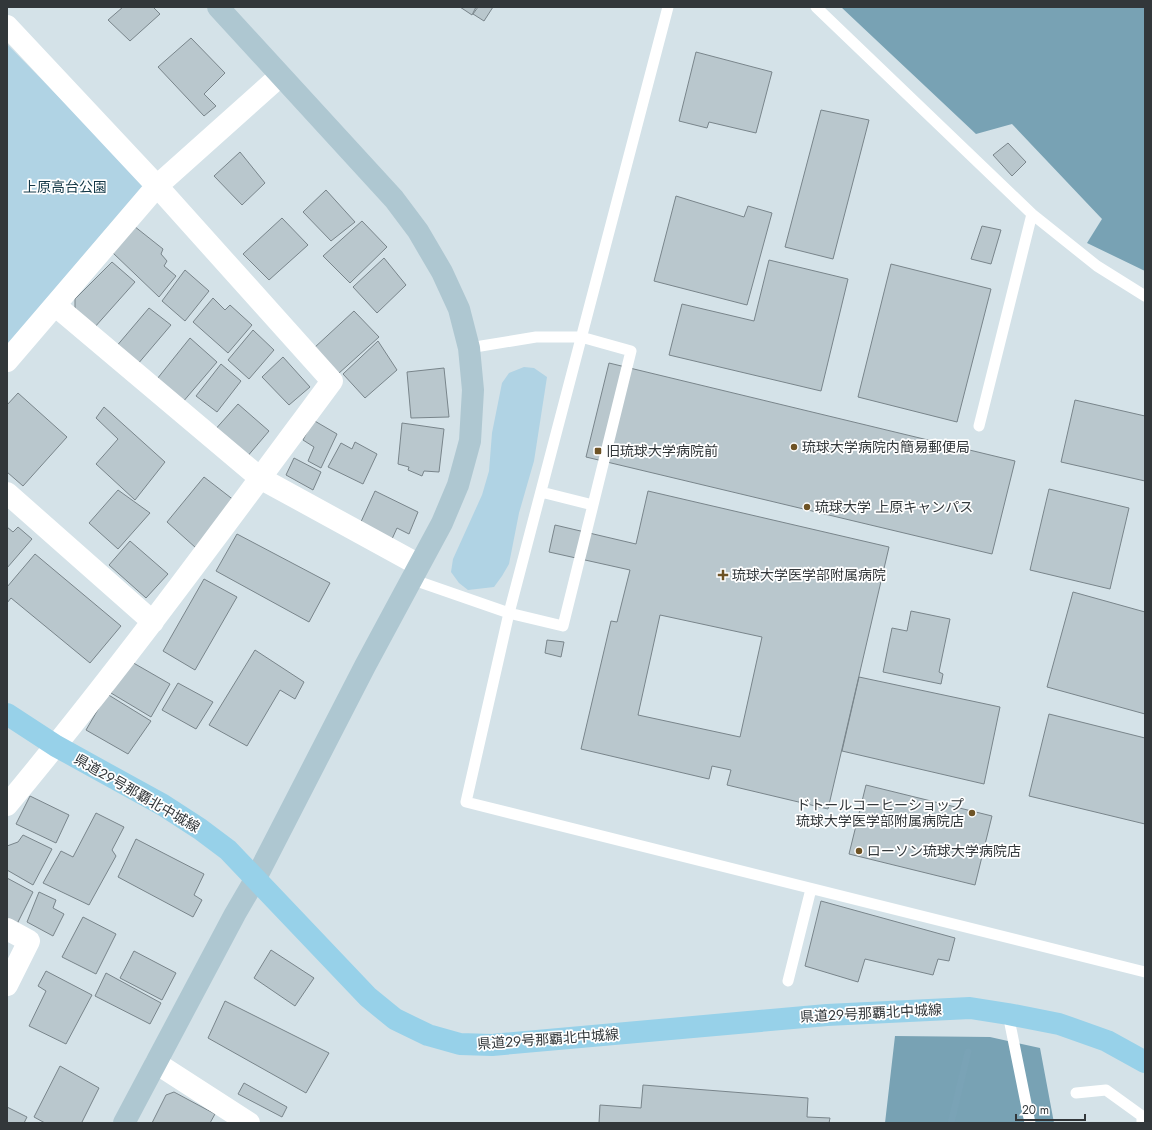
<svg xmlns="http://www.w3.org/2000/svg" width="1152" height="1130" viewBox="0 0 1152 1130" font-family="Jost,'Noto Sans JP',sans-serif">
  <rect width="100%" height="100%" fill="#d4e2e8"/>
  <path fill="#b0d3e4" d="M7 44 144 184 7 345Z
    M524 367 534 368 547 377 534 461 519 513 509 564 502 576 494 587 468 590 459 583 451 572 453 559 482 495 489 471 492 433 502 383 509 373Z"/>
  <path fill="#78a2b4" d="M841 7H1145V271L1087 243 1102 219 1012 124 976 134Z
    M895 1036 990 1037 1040 1048 1054 1123H885Z"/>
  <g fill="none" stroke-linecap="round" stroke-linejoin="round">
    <path stroke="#7aa3b6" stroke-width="7" d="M951 1123 968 1052"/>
  </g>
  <path fill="#b9c7cd" stroke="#79858b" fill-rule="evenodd" d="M123 7H153L160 14 130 41 108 20Z
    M460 7H476L472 15Z
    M478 7H493L484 21 473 14Z
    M191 38 225 73 204 94 216 106 204 116 158 67Z
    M696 52 772 72 756 133 709 122 707 128 679 121Z
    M821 110 869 120 833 259 785 247Z
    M1008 143 1026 162 1012 176 993 155Z
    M240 152 265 183 242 205 214 176Z
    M326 190 355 222 331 241 303 212Z
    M676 196 744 217 748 206 772 213 747 305 654 281Z
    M282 218 308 245 269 280 243 254Z
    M362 221 387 247 350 283 323 256Z
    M134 226 163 249 161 254 167 261 164 266 176 276 159 297 113 253Z
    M982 226 1001 230 991 264 971 259Z
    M384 258 406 285 377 313 353 287Z
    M769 260 848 279 821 391 669 355 682 304 754 321Z
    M112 262 135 282 94 328 75 310V299Z
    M891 264 991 289 957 422 858 397Z
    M185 270 209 291 185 321 162 301Z
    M213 298 225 310 230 305 252 325 228 353 193 322Z
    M149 308 171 325 137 365 115 348Z
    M354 311 379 337 338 374 314 348Z
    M253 330 274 350 249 379 228 360Z
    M190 338 217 362 182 403 157 379Z
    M378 341 397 370 365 398 343 374Z
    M283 357 310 387 289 405 262 377Z
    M609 363 1015 461 992 554 586 457Z
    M221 364 241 381 217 412 196 396Z
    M444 368 449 417 411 418 407 372Z
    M18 393 67 437 23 486 7 472V405Z
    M1075 400 1145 416V481L1061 462Z
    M238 404 269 431 246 458 213 432Z
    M104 407 165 462 135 500 96 464 118 439 96 418Z
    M313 420 337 434 321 468 308 461 314 447 303 440Z
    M402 423 444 429 439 472 424 471 422 476 408 470 409 467 398 464Z
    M355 442 377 454 363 484 328 467 341 443 352 449Z
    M294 458 321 472 313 490 286 475Z
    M204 477 235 501 196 548 167 522Z
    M1049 489 1129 508 1110 589 1030 570Z
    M118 490 150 513 118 549 89 523Z
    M375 491 418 512 409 534 397 528 392 539 360 524Z
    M648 491 889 547 828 809 727 785 731 770 712 766 709 779 581 749 611 621 617 622 630 570 549 552 555 525 636 544ZM660 615 762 637 740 737 638 715Z
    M7 527 13 532 18 527 32 539 7 568Z
    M237 534 330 583 309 622 216 571Z
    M130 541 168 574 146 598 109 565Z
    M35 554 121 626 90 663 11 598 7 603V587Z
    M204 579 237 597 195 670 163 651Z
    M1073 592 1145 612V714L1047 687Z
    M911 611 950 619 939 672 943 674 941 684 883 672 892 628 907 631Z
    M547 640 564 642 561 657 545 653Z
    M255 650 304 682 295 699 280 690 247 746 209 725Z
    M130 661 170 684 151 717 111 693Z
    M859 677 1000 707 984 784 842 751Z
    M178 683 213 702 196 729 162 710Z
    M107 694 151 721 128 754 86 730Z
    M1049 714 1145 738V824L1029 796Z
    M866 785 992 816 975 885 849 854Z
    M30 796 69 815 56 843 16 824Z
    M96 813 124 827 112 850 116 856 89 905 43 883 61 851 73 857Z
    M23 835 52 849 33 885 7 870V846L18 842Z
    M136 839 204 874 194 895 202 900 193 917 118 877Z
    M7 878 33 892 17 924 7 918Z
    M39 892 56 900 53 908 64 914 53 936 27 922Z
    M821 901 955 938 949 961 938 959 933 975 865 959 858 982 805 966Z
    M83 917 116 934 96 974 62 957Z
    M271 950 314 978 295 1006 254 978Z
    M134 951 176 973 162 1000 120 978Z
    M46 971 92 995 66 1044 29 1026 46 991 38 986Z
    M106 973 161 1003 150 1024 95 996Z
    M225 1001 329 1053 306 1093 208 1038Z
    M60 1066 99 1088 82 1122 83 1123H45L34 1117Z
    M244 1083 287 1107 282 1117 238 1094Z
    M643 1085 808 1098 807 1117 830 1118 829 1123H599L600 1105 641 1108Z
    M174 1092 215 1114 210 1123H152L166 1095Z
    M7 1107 27 1117 24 1123H7Z"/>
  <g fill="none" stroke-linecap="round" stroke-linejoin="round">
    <path stroke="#fff" stroke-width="11" d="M668 7 509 613 466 802 1145 972
      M816 7 1032 214 1097 266 1145 296
      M469 348 536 337H581L631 351 593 505
      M979 426 1032 214
      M411 579 509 613 563 626 593 505 541 492
      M788 981 811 889
      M1008 1014 1030 1123
      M1076 1093 1106 1090 1142 1116V1123"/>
    <path stroke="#fff" stroke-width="22" d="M7 26 157 186 332 381C226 524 121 668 7 805
      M56 306 260 478 419 565
      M7 361 157 186 280 76
      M7 493 153 622
      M7 929 29 941 7 985
      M156 1063 249 1123"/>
    <path stroke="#aec7d1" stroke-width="22" d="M124 1123 235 914 256 878 365 666 442 523 458 485 470 441 473 390 469 348 459 309 442 272 418 231 394 199 218 7"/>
    <path stroke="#97d1e9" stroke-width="22" d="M7 714 56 746 163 805 200 829 228 850 368 997 395 1019 428 1035 460 1044 492 1045 827 1015 970 1008 1008 1014 1059 1024 1107 1041 1145 1062"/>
  </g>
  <g fill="#6e5325" stroke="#fff" stroke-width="1.5">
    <circle cx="794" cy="447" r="4"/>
    <rect x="594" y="447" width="8" height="8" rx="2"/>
    <circle cx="807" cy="507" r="4"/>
    <path d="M721 569h4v4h4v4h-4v4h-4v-4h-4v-4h4z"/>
    <circle cx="972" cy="813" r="4"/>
    <circle cx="859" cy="851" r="4"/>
  </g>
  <g text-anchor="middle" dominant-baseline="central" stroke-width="3.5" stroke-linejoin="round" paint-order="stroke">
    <g font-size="14" fill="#133847" stroke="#fff">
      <text x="65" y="187">上原高台公園</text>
    </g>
    <g font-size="14" fill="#32373a" stroke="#fff" text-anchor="start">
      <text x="802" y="447">琉球大学病院内簡易郵便局</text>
      <text x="606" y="451">旧琉球大学病院前</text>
      <text x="815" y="507">琉球大学 上原キャンパス</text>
      <text x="732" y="575">琉球大学医学部附属病院</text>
      <text x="964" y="805" text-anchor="end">ドトールコーヒーショップ<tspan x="964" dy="16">琉球大学医学部附属病院店</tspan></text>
      <text x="867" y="851">ローソン琉球大学病院店</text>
    </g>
    <g font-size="14" fill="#32373a" stroke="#fff">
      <text transform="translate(137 793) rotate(30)">県道29号那覇北中城線</text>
      <text transform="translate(871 1013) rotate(-3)">県道29号那覇北中城線</text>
      <text transform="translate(548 1039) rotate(-4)">県道29号那覇北中城線</text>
    </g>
  </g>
  <rect width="1152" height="1130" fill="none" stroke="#32373a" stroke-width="16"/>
  <path d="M1016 1114v6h69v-6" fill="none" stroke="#32373a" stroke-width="2"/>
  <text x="1022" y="1114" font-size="12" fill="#32373a" stroke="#ffffff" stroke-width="3" paint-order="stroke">20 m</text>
</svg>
